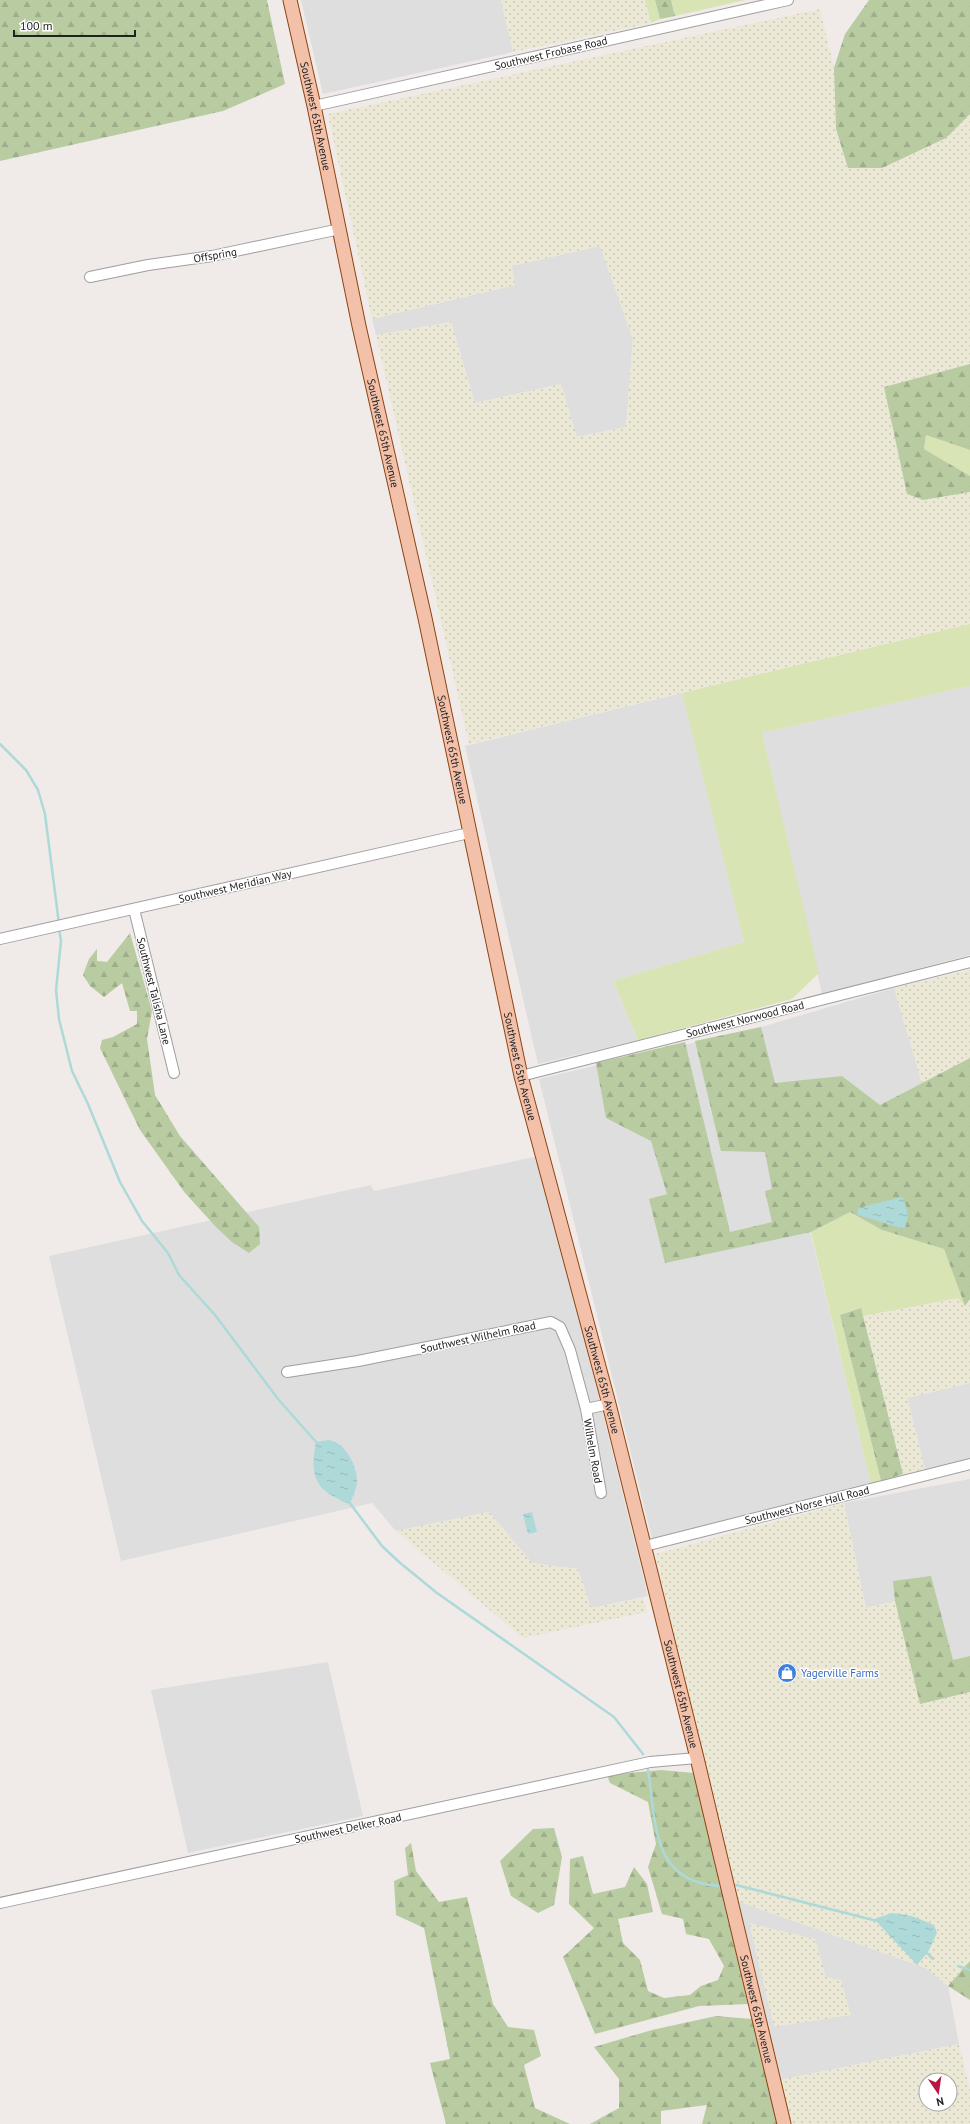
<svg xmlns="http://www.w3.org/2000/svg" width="970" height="2124" viewBox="0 0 970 2124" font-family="'PT Sans',sans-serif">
  <defs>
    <pattern id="farmland-dots" width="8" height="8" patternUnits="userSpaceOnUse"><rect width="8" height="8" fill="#ece8d6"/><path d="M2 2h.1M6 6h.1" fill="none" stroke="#cac7b7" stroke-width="1.8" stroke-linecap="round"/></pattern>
    <pattern id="forest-firs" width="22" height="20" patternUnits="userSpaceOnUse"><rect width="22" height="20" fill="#b8cba1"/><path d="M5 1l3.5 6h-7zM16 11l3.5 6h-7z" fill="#9eae8a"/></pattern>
    <pattern id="water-ripples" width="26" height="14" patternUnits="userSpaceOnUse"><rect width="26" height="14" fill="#add9d8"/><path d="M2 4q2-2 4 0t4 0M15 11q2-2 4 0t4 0" fill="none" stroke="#95bab9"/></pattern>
  </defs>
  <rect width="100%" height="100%" fill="#f0ebe8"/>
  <path fill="#dedede" d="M301 0H501L513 52 323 94Z
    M600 246 633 339 626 427 576 437 561 384 475 403 451 322 376 335 372 319 515 285 511 266Z
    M970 686V955L822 994 762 733Z
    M682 693 744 942 613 981 638 1040 538 1064 465 746Z
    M894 988 922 1083 880 1105 842 1076 775 1084 871 1485 652 1539 539 1079 761 1027Z
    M539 1156 648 1596 591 1608 578 1569 532 1563 489 1512 396 1531 372 1503 121 1561 49 1256 371 1185 374 1191Z
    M970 1383V1460L925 1469 907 1398Z
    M970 1479V1692L895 1601 866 1608 844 1503Z
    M328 1662 363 1816 188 1853 151 1690Z
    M737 1901 926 1968 948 1986 959 2044 779 2080Z"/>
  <path fill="url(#farmland-dots)" fill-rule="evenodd" d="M501 0H645L651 23 513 52Z
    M820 9 834 68 836 129 848 167 882 168 946 138 970 114V364L884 387 907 494 923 500 970 492V624L469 744 376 335 451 322 475 403 561 384 577 437 626 427 633 339 600 246 512 266 515 285 372 319 328 114Z
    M970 970V1058L922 1083 894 988Z
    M958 1298 965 1305 970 1299V1383L907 1398 925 1469 903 1474 863 1316Z
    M844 1503 866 1608 895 1601 920 1703 970 1692V1961L948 1986 926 1968 737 1901 655 1554Z
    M489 1512 532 1563 578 1569 591 1608 643 1598 647 1612 523 1638 396 1531Z
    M749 1923 815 1939 826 1977 841 1980 851 2015 774 2027Z
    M959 2044 970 2090V2124H790L779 2080ZM926 2080H950V2104H926Z"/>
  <path fill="#d8e4b4" d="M645 0H655L660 19 651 23Z
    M671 0H745L675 16Z
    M926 435 970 450V476L924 449Z
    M970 624V686L762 733 819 973 792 999 638 1040 613 981 744 942 682 693Z
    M850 1212 882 1230 944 1249 965 1306 958 1298 863 1316 860 1308 840 1315 881 1481 871 1485 811 1232Z"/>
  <path fill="url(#forest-firs)" d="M0 0H267L285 84 223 111 0 161Z
    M655 0H671L675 16 660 19Z
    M869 0H970V114L946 138 882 168H848L836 129 834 68 845 34Z
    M970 364V450L926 435 924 449 970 476V492L923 500 907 494 884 387Z
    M130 933 152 1011 147 1039 155 1095 180 1136 259 1227 260 1244 249 1253 232 1242 217 1228 185 1193 140 1130 100 1048 102 1040 113 1037 137 1024V1011H130L122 983 104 997 90 986 83 975 89 959 97 949V961L107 962Z
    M761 1027 775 1083 842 1076 880 1105 970 1058V1299L965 1306 944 1249 882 1230 850 1212 811 1232 665 1263 649 1199 667 1194 651 1141 606 1118 596 1063 685 1042 730 1232 772 1222 765 1191 772 1189 765 1152 721 1151 695 1041Z
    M861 1308 903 1474 881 1481 840 1315Z
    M931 1576 953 1660 970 1656V1692L920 1704 895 1601 893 1581Z
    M661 1770 694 1773 748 2004 699 2006 595 2034 563 1957 594 1928 569 1904 570 1859 583 1856 593 1894 625 1887 634 1867 647 1884 653 1912 618 1919 623 1943 640 1960 648 1991 664 1998 690 1995 701 1986 718 1980 724 1966 709 1939 686 1934 683 1919 662 1914 648 1867 656 1844 648 1802 610 1783 607 1775Z
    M554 1828 562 1857 554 1905 538 1913 511 1896 500 1861 533 1829Z
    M411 1843 416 1871 439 1902 467 1897 493 2004 508 2027 534 2030 541 2056 524 2065 535 2108 570 2124H446L430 2063 450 2059 424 1928 396 1915 394 1881 408 1875 405 1848Z
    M970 1961V2000L948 1986Z
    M716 2016 752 2019 778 2124H702L707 2105 661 2111V2124H590L619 2108V2079L594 2047 652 2030Z"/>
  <path fill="url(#water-ripples)" d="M902 1197C908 1207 910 1219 904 1229L858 1215V1208Z
    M328 1440C345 1441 358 1467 357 1483 356 1490 352 1498 350 1504 316 1491 309 1478 316 1442Z
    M532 1512 537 1532 528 1534 523 1514Z
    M892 1913 912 1916 934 1925 937 1933 928 1952 917 1965 874 1919Z"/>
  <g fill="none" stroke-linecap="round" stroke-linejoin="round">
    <path stroke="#add9d8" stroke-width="2.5" d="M0 744 26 770 38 790 45 814 59 924
      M59 929 61 941 56 990 59 1019 72 1071 88 1104 120 1182 142 1221 168 1253 179 1275 215 1315 278 1399 317 1443
      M349 1502 382 1546 399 1562 437 1593 614 1717 643 1754
      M648 1769C656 1822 651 1883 720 1886
      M736 1885 877 1921
      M925 1951 933 1959
      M958 1966 970 1970"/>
    <g stroke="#9e9e9e" stroke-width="12">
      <path id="minor" d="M314 106 788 0
        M90 277 148 265 212 256 340 229
        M134 909 174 1073
        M0 939 469 833
        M521 1076 970 962
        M287 1372 358 1361 551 1322 560 1327 570 1350 586 1409 601 1493
        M586 1409 609 1404
        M645 1546 970 1464
        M0 1903 650 1762 697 1758"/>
    </g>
    <g stroke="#8e4410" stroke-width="15">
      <g id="major">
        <path id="s1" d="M290 0 314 106 359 326 425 618 521 1076 609 1404 697 1758 784 2124"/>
      </g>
    </g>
    <use href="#minor" stroke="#fff" stroke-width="10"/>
    <use href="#major" stroke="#f3c1aa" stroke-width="13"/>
  </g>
  <defs>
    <g id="shop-disc" transform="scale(1)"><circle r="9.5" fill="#3f7fe0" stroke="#fff"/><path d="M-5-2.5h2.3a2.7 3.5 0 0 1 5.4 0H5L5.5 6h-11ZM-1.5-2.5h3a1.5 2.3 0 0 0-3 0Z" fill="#fff"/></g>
  </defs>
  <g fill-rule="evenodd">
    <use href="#shop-disc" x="787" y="1673"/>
  </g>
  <g text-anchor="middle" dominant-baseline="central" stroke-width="3" stroke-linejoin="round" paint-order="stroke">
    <g font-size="11" fill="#212121" stroke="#fff">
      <text transform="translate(551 53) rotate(-13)">Southwest Frobase Road</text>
      <text stroke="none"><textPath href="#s1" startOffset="119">Southwest 65th Avenue</textPath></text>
      <text transform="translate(215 255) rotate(-10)">Offspring</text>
      <text stroke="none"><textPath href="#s1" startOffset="443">Southwest 65th Avenue</textPath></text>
      <text stroke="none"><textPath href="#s1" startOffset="767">Southwest 65th Avenue</textPath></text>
      <text transform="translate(235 886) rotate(-13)">Southwest Meridian Way</text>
      <text transform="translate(154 991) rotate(76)">Southwest Talisha Lane</text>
      <text transform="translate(745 1019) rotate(-14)">Southwest Norwood Road</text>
      <text stroke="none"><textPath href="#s1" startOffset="1091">Southwest 65th Avenue</textPath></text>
      <text transform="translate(478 1337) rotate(-12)">Southwest Wilhelm Road</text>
      <text stroke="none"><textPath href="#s1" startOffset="1415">Southwest 65th Avenue</textPath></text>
      <text transform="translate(593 1451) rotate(80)">Wilhelm Road</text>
      <text transform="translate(807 1505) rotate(-14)">Southwest Norse Hall Road</text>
      <text stroke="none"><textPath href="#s1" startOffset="1739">Southwest 65th Avenue</textPath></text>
      <text transform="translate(348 1828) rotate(-12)">Southwest Delker Road</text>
      <text stroke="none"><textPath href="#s1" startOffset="2063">Southwest 65th Avenue</textPath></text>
    </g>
    <g font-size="11" fill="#366cbe" stroke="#fff" text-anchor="start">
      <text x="801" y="1673">Yagerville Farms</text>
    </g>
  </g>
  <g transform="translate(938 2092) rotate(167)"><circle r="19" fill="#ffffff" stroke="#a6a6a6"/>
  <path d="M0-3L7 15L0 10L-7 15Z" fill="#bc1540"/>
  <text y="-6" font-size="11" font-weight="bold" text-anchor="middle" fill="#212121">N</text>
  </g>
  <path d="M14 30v6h121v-6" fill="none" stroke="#212121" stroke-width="2"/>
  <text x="20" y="30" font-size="12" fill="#212121" stroke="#ffffff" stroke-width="3" paint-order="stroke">100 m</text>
</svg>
